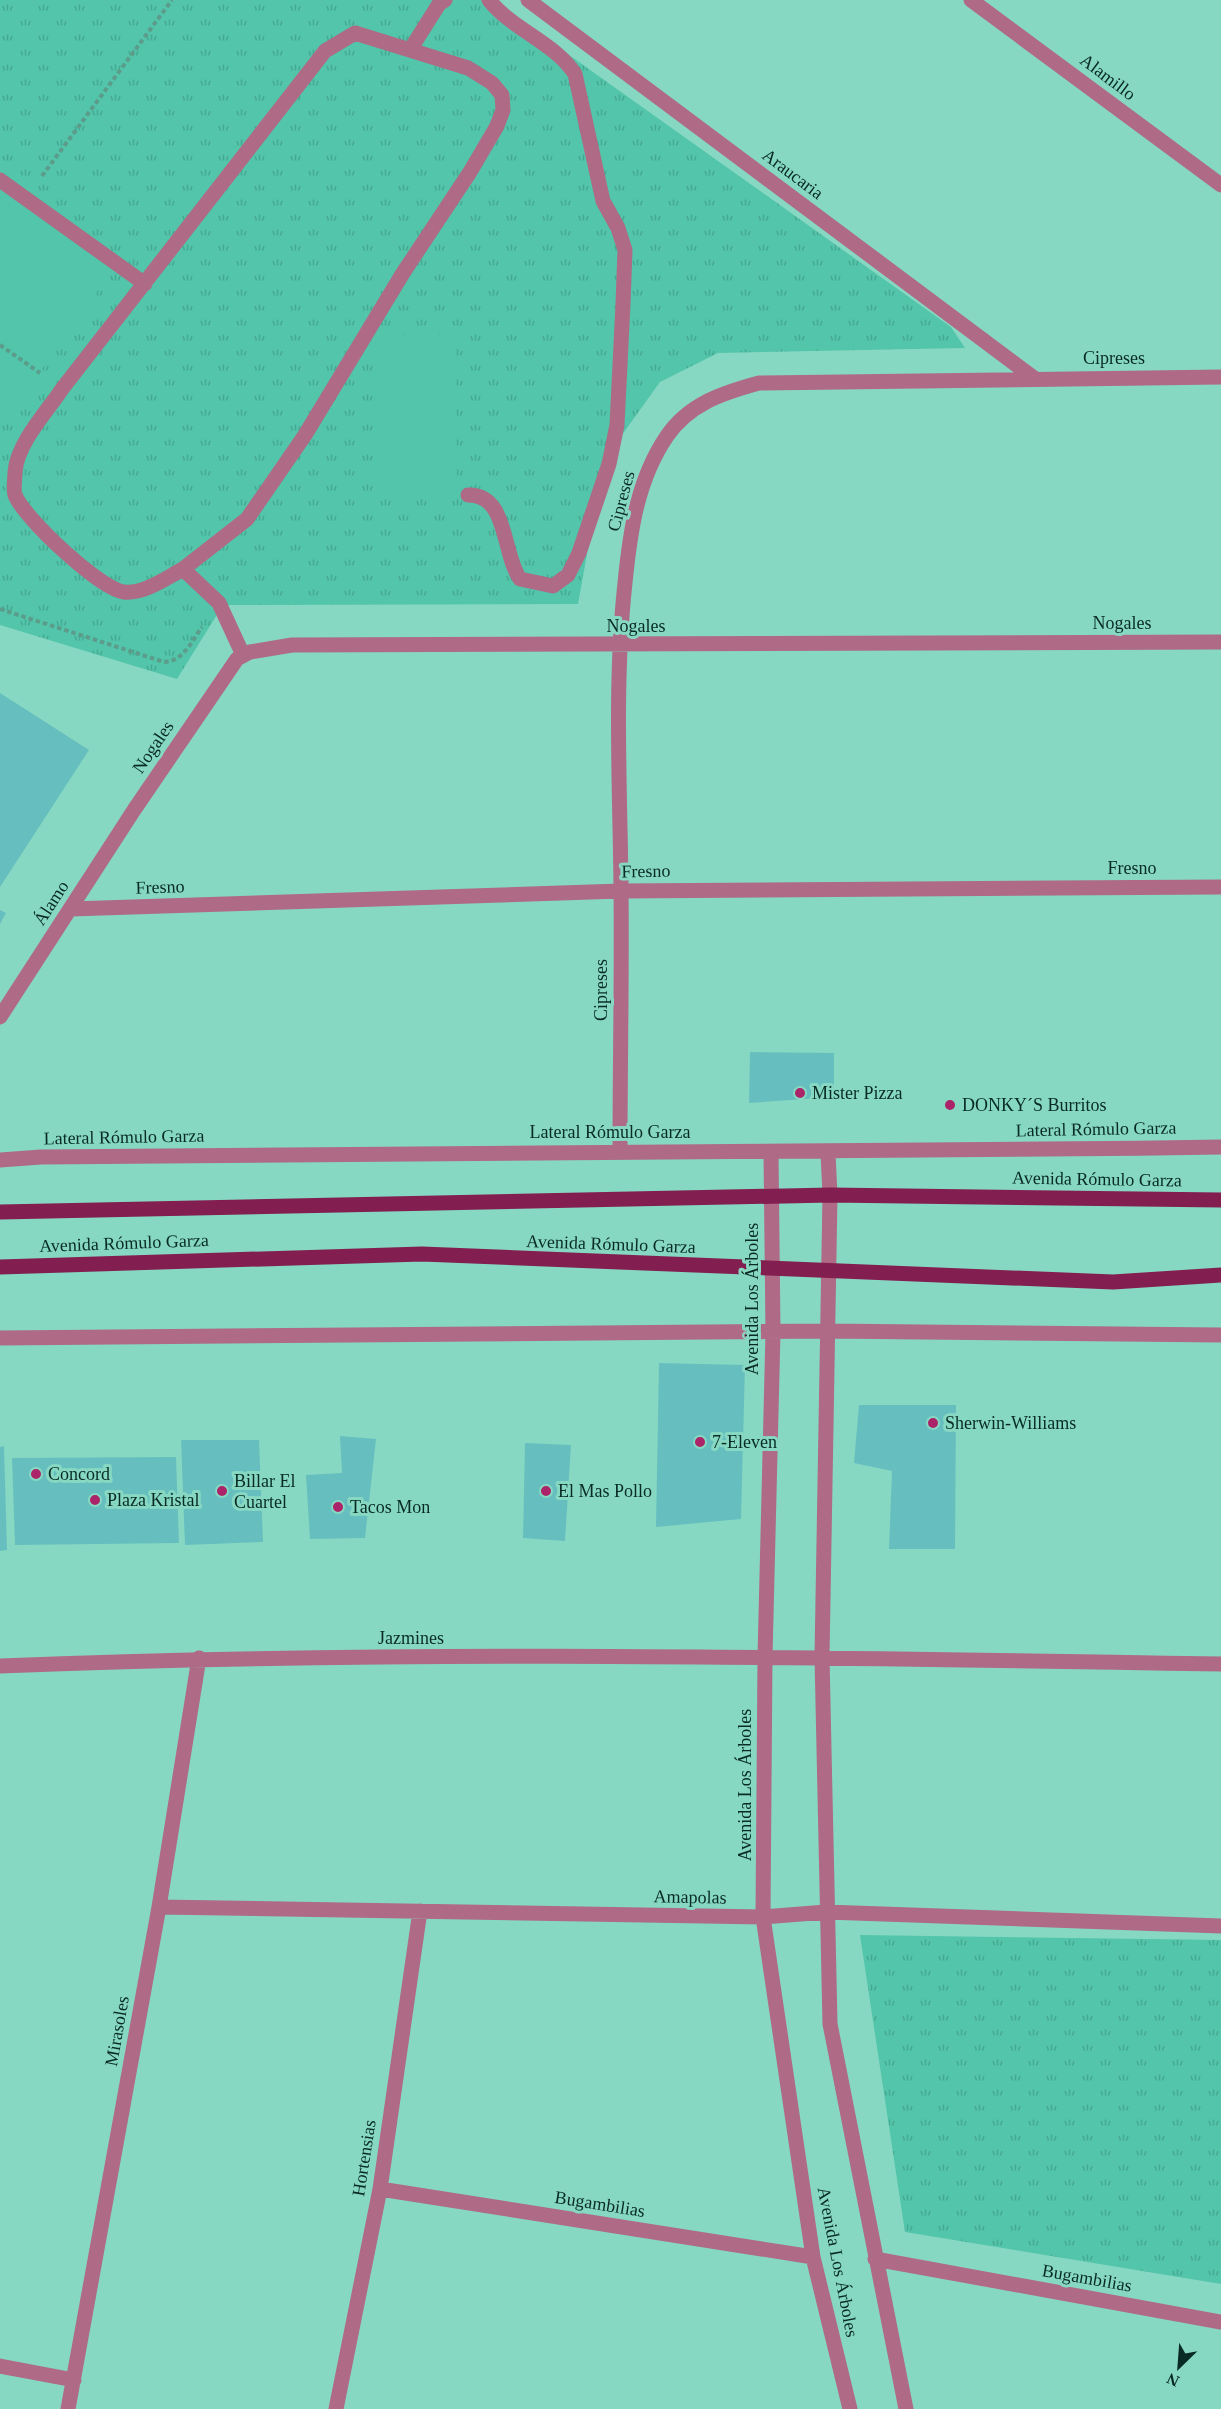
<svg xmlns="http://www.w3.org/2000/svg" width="1221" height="2409" viewBox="0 0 1221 2409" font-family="Georgia,serif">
  <defs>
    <pattern id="park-tufts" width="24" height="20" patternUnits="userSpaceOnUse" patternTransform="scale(1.5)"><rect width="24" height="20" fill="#52c5aa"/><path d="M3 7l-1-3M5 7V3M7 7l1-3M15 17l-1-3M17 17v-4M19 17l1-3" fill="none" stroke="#46a992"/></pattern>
  </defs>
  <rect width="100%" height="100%" fill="#87d8c2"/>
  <path fill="url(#park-tufts)" d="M0 0H492L951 327 965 348 718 353 660 382 604 460 578 604 223 605 177 679 0 625Z
    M860 1935 1221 1940V2284L905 2232Z"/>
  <path fill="#52c5aa" d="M0 180 117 264 0 427Z
    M375 335H456L457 495H377Z"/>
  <path fill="#66bfbe" d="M0 693 89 750 0 887Z
    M0 910 6 913 0 924Z
    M750 1052 834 1053V1097L749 1103Z
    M659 1363 745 1365 741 1519 656 1527Z
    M859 1405H956L955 1549H889L892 1471 854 1463Z
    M340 1436 376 1439 365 1538 310 1539 306 1475 342 1473Z
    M181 1440H259L263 1542 185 1545Z
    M525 1443 571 1445 565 1541 523 1538Z
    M4 1446 7 1550 0 1551V1447Z
    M176 1457 179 1543 15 1545 12 1458Z"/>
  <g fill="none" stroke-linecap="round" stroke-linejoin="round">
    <path stroke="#5b9c8b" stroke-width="4" stroke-dasharray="4.5 3" stroke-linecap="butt" d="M42 176 172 0
      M0 345 40 373
      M0 609 164 662C184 661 191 642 202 627"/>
    <path stroke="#af6a85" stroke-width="15" d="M528 0 1034 378
      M971 0 1221 185
      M410 50 439 4 445 0
      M0 180 145 284
      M468 495C508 494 502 553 520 579L553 586 568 575 579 553 609 464 617 425 623 304 625 250 618 228 603 201 575 74C554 42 513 30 489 0
      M183 569C166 578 144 594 124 592 100 589 24 518 15 495 13 489 15 479 15 472 17 443 47 412 62 389L325 51 355 33 468 68 492 83 502 95 503 110 497 126 470 172 403 273 305 435 247 519 183 569 219 603 243 655
      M71 909 621 891 1221 887
      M0 1017 134 810 237 659 250 652 292 645 1221 642
      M620 1151C620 1063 622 975 621 887 620 786 614 684 625 583 630 532 637 480 667 436 689 404 722 393 759 383L1221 377
      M771 1153 773 1332 765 1657 763 1917 813 2257 850 2409
      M828 1153 830 1195 822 1657 830 2024 906 2409
      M0 1160 41 1157C435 1153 828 1153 1221 1147
      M0 1338 827 1331 1221 1335
      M0 1666C407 1650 814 1657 1221 1664
      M159 1907 763 1917 826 1912 1221 1926
      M380 2189 813 2257
      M875 2259 1221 2322
      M0 2366 74 2380
      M68 2409 159 1907 199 1658
      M336 2409 380 2189 420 1911"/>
    <path stroke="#831e50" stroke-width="15" d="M0 1212 830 1195 1221 1200
      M0 1267 422 1254 1113 1282 1221 1275"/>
  </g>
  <g fill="#ab2368" stroke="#87d8c2" stroke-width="2">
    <circle cx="800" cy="1093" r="6"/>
    <circle cx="950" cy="1105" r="6"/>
    <circle cx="933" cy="1423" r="6"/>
    <circle cx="700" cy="1442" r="6"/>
    <circle cx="36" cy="1474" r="6"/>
    <circle cx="222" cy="1491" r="6"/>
    <circle cx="546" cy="1491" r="6"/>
    <circle cx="95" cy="1500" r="6"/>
    <circle cx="338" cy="1507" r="6"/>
  </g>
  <g text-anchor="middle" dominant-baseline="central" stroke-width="6" stroke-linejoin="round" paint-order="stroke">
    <g font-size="18" fill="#082b24" stroke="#87d8c2">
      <text transform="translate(1108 77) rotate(37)">Alamillo</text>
      <text transform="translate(793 174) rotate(37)">Araucaria</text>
      <text x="1114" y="358">Cipreses</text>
      <text transform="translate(621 501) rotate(-75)">Cipreses</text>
      <text x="1122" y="623">Nogales</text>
      <text x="636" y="626">Nogales</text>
      <text transform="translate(153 747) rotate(-56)">Nogales</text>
      <text x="1132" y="868">Fresno</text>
      <text transform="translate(646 871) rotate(-1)">Fresno</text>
      <text transform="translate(160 887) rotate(-2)">Fresno</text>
      <text transform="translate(51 903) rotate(-57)">Álamo</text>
      <text transform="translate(601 990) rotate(-90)">Cipreses</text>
      <text transform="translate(1096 1129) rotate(-1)">Lateral Rómulo Garza</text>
      <text x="610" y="1132">Lateral Rómulo Garza</text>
      <text transform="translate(124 1137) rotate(-1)">Lateral Rómulo Garza</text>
      <text transform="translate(1097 1179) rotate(1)">Avenida Rómulo Garza</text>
      <text transform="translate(124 1243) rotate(-2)">Avenida Rómulo Garza</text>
      <text transform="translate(611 1244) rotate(2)">Avenida Rómulo Garza</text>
      <text transform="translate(752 1299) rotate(-90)">Avenida Los Árboles</text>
      <text x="411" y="1638">Jazmines</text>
      <text transform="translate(745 1785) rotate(-90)">Avenida Los Árboles</text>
      <text transform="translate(690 1897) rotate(1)">Amapolas</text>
      <text transform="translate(117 2031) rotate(-80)">Mirasoles</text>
      <text transform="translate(364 2158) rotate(-81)">Hortensias</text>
      <text transform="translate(600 2204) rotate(9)">Bugambilias</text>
      <text transform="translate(838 2262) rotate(79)">Avenida Los Árboles</text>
      <text transform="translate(1087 2278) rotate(10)">Bugambilias</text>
    </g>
    <g font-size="18" fill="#082b24" stroke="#87d8c2" text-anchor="start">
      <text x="812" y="1093">Mister Pizza</text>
      <text x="962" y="1105">DONKY´S Burritos</text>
      <text x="945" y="1423">Sherwin-Williams</text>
      <text x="712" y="1442">7-Eleven</text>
      <text x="48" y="1474">Concord</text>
      <text x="234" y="1481">Billar El<tspan x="234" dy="21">Cuartel</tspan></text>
      <text x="558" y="1491">El Mas Pollo</text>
      <text x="107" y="1500">Plaza Kristal</text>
      <text x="350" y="1507">Tacos Mon</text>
    </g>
  </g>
  <g transform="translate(1179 2367) rotate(205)" stroke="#87d8c2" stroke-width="4.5" paint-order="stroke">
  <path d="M0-4.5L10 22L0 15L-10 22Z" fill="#082b24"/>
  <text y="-9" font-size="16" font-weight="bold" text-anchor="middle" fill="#082b24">N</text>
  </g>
</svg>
